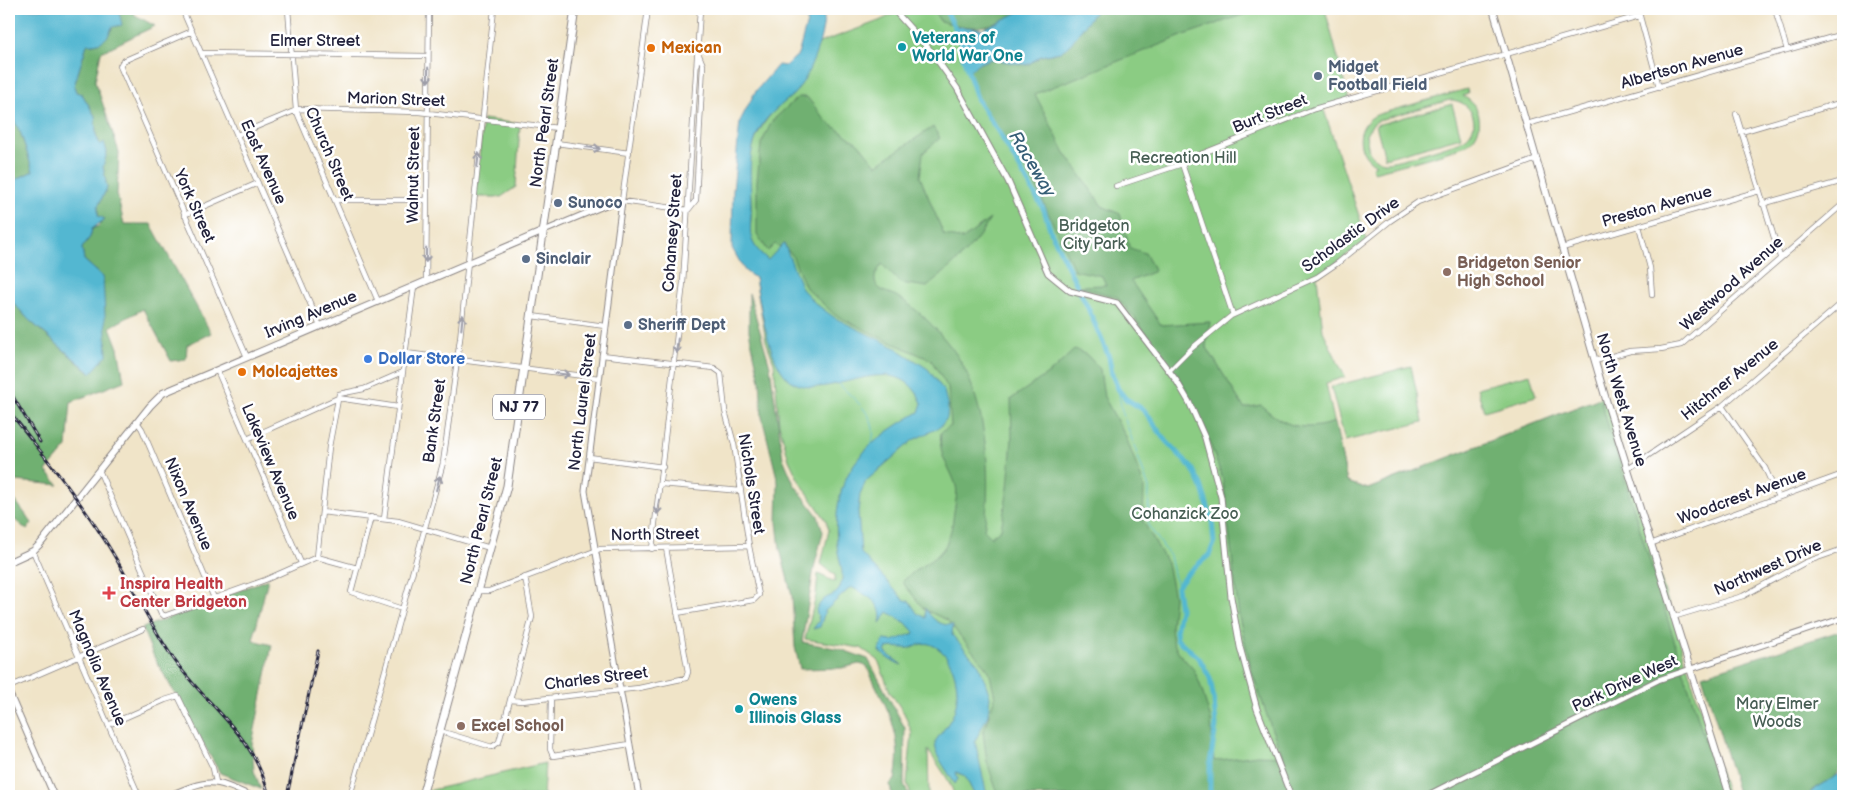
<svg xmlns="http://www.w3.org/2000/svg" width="1852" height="805" viewBox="0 0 1852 805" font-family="'Balsamiq Sans',sans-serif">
  <rect width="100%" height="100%" fill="#fff"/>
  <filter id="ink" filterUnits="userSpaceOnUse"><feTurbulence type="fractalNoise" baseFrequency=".02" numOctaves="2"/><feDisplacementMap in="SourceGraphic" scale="10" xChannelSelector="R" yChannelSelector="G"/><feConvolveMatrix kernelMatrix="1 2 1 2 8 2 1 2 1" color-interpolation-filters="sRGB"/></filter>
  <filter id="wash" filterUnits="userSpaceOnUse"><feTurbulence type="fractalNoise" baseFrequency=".0096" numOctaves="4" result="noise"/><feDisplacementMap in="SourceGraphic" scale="20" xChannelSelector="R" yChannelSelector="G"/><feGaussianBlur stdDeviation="1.12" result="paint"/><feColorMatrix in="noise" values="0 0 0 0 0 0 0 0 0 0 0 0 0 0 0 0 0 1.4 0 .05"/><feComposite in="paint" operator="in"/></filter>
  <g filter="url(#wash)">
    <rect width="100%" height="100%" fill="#f0e4c8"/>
    <path fill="#8bcc83" stroke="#56775f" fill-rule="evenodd" d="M904 9H933L940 21 983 29 1025 9H1325L1349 100 1323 107 1367 240 1317 277 1323 331 1345 377 1326 383 1347 482 1368 489 1605 396 1727 796H954C953 783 936 763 928 750L929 796H911L907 783 912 733 904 713 890 692 878 660 861 648 805 639 816 596 818 574 835 582V575L821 564 829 530 826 520 798 479 789 460 779 424 774 363 766 341 755 278 768 260C743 238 752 235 751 205 751 193 748 180 749 167 750 146 761 123 776 109 782 103 790 98 796 91 807 77 812 59 819 43L879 21Z
      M1467 89 1468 94 1463 96C1472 101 1478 108 1479 117 1481 126 1477 136 1470 142 1458 152 1393 167 1374 172L1372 167 1376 165C1354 153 1355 122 1379 114ZM1450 100C1470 100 1483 124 1466 138 1460 143 1394 163 1385 162 1378 161 1373 157 1369 152L1366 135 1372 125 1379 120Z
      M1452 104 1461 137 1385 158 1376 125Z
      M483 119 520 124 516 187 501 197H475Z
      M1411 366 1423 422 1345 441 1331 387Z
      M1530 374 1536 396 1484 411 1477 388Z
      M545 763 543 796H422L423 792Z"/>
    <path fill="#70b071" stroke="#496956" d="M116 9H132L135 15 155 26 101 52 95 81 119 152 117 194 124 224H151L211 333 187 345 186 359 171 361 143 309 110 327 118 348 124 381 71 402 67 447 46 471 59 485 15 481 12 496 32 523 27 530 9 515V298L29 320 90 373 103 300V277L84 260 82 248 90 237 92 229 99 226 104 219 98 217V206L107 188 103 166 107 152 104 143 101 146 96 135 95 116 82 94 76 92 74 86 87 44C107 46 110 29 120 16Z
      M933 9H1025C991 28 978 32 940 21Z
      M1097 9H1118L1131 13 1138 9H1260L1187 34 1035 94 1064 151 1102 206 1120 214 1130 248 1145 253 1155 271 1131 281 1161 325 1210 322 1206 346 1244 408 1261 405C1284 427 1304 432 1335 422L1347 482 1368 489 1605 396 1601 402 1722 796H995L996 789 987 762 983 733 995 697 989 671 947 620 925 610 902 582C933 552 948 564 954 512 955 505 958 493 956 486 949 463 938 459 941 432L951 426 948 388 931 360 879 337 835 315 806 288 791 253 775 244 768 251 757 234V181L761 144 772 121 798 97H807L826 121 859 144 876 165 933 127 940 138 923 153 920 177 944 235 963 239 990 219C975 247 951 267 927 287L900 283 882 264C879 269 874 275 875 281 878 292 888 292 896 296 917 308 936 328 951 347 986 391 993 476 984 530L991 537 1001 529 1008 488 1012 439 1011 399 1052 371 1075 349 1087 355 1100 369 1104 397 1126 437 1144 486 1143 521 1167 563 1174 597 1171 628 1173 641 1179 653 1194 670 1200 684 1211 720 1214 761 1257 755 1283 756 1272 730 1252 672 1239 617 1223 480 1206 432 1185 387 1134 317 1117 297 1078 286 1106 285 1102 276 1074 270 1034 182 1010 141 1001 136 978 101 969 72 977 64 991 59 1027 65 1041 56 1060 52Z
      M9 117 13 118 21 134 33 171 9 183Z
      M749 293 770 366 783 458 794 484 818 516 823 532 814 568 802 642 840 649 868 659 905 728 904 784 909 796H892L890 784 895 780C898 762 899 746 894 729 889 707 875 688 867 666L859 664 842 668 800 669 795 647 792 596 780 549 777 522 778 482 762 417 760 381 749 331Z
      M268 579 253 640 272 645 252 744 254 771 261 789 220 773 154 657 142 628Z
      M1843 630V765L1833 780 1812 790 1809 796H1739L1702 675Z"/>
    <path fill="#53b7d1" stroke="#3a6c86" d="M9 9H116L120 16 122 25 112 27C108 40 100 45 87 44L74 86 76 92 82 94 95 116 96 135 100 145 104 142 107 152 103 167 107 188 98 206V216L105 219 92 229 90 237 82 248 84 260 103 277 107 355 91 373 29 320 9 298V231L15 191 9 187V183L33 171 21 134 13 118 9 117Z
      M808 9H824C826 32 810 77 794 94 782 105 769 113 761 127 746 154 751 176 751 205 752 233 744 239 768 260L784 243 802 289 816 304 835 318 896 348 928 369 944 391 948 407 947 418 940 427 913 440 866 481 860 494 858 512 861 553 903 599 910 602 917 613 926 618 925 608C932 619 939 626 953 625L952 635 979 665 990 696 988 715 975 741 987 796H975L965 776 956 772 958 779 955 784 937 755 935 742C941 732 952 721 955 709 961 688 954 654 932 645 923 641 918 646 910 648 903 649 895 646 887 648L885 652 902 665 890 660 879 651 884 640 892 641 915 633 906 623 888 612 880 623C885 603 866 595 851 587L825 611 820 627 813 629 819 621 816 609C818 607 820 603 823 600 829 595 837 596 840 587 846 573 838 559 837 545 832 473 860 446 919 412L922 403C893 335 813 421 781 370 766 347 761 305 755 278L745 271 732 248 733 191 740 121 755 92 778 65 785 66 798 55 807 22Z
      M1025 9H1097L1069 46 1060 52 1041 56 1027 65 991 59 977 64 969 72 956 26 983 29Z
      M1843 772V796H1808L1813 790Z"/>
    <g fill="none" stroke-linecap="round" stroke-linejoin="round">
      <path stroke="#53b7d1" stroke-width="1" d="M839 384C857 403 881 417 871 446
        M1118 389 1122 411 1149 488 1148 525 1170 556 1177 587"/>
      <path stroke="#53b7d1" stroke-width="5" d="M945 9 961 39 963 57 978 101 1001 136 1044 210 1051 232 1088 308 1109 357 1112 374 1118 389 1126 399 1144 410 1165 440 1192 468 1201 485 1212 520 1214 544 1209 555 1187 574 1177 587 1180 609 1176 631 1177 639 1199 658 1210 678 1214 700 1216 726 1210 763V796"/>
    </g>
  </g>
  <g filter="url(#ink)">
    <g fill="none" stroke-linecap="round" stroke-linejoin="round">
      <g stroke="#898382" stroke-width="6">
        <path id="minor" d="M182 9 320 326
          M288 9 296 110 378 301
          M648 9 622 201 688 210
          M1638 9 1659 87
          M1775 9 1787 50
          M192 31 123 61 120 66 247 357
          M201 53 428 56
          M1736 114 1780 257
          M1527 124 1843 34
          M1741 132 1843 102
          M237 135 299 109 419 112 558 128
          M556 143 629 153
          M1182 164 1233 315
          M1116 186 1182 164 1186 160 1314 109 1639 16
          M335 200H426
          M1762 204 1843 181
          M689 209 696 200 703 65 699 55
          M184 215 258 183
          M1639 226 1650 268 1652 295
          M1562 248 1759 191
          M426 281 429 9
          M532 316 605 326
          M406 353 599 378
          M602 355 714 368 721 373 725 411 734 444 749 546 759 595 754 600 677 613
          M1595 361 1630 351 1661 349 1681 345 1843 204
          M217 370 301 563
          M1169 371 1191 349 1231 316 1317 277 1339 262 1390 221 1418 202 1537 159
          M1722 406 1765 468 1778 497
          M137 422 142 429 214 598
          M247 439 338 398 398 407
          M589 457 663 467
          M1628 469 1722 406 1843 302
          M99 470 161 613 164 616 265 580 317 557 357 568
          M661 484 741 491
          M322 512 398 521 490 548
          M371 517 351 592 402 609
          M384 519 414 286
          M1650 544 1843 474
          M652 549 683 283 700 9
          M33 551 139 796
          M317 557 329 447 339 394 364 389 403 372
          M478 591H489L600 549 749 546
          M1673 617 1743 596 1806 562 1843 549
          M9 687 143 629
          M551 698 550 749 553 756 630 744
          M510 700 522 701 639 688 686 678 688 672 666 548
          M108 725 165 700 178 696 213 768 216 782
          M440 731 492 747 499 742 532 617 525 577
          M350 796 443 463 460 339 494 9"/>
      </g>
      <g stroke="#898382" stroke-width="7">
        <path id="tertiary" d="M893 9 930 50 957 88 1008 181 1048 273 1070 291 1117 303 1176 380 1189 402 1205 438 1221 497 1231 597 1240 647 1257 709 1291 796
          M544 231 606 205 622 201 585 491 639 796
          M9 692 54 796
          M168 796C208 779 212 778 251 796
          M1426 796 1658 680 1843 618"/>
      </g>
      <g stroke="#898382" stroke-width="8">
        <path id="secondary" d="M1493 9 1607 403 1730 796
          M9 562 33 551 41 543 150 406 163 393 544 231"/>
      </g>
      <g stroke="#898382" stroke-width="9">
        <path id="primary" d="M422 796 507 486 575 9"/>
      </g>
      <use href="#minor" stroke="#fff" stroke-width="4.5"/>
      <use href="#tertiary" stroke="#fff" stroke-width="5"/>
      <use href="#secondary" stroke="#fff" stroke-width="6"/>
      <use href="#primary" stroke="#fff" stroke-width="7"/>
      <g stroke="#22223b" stroke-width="3">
        <path id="rail" d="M9 390 40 442
          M9 411C41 452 74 492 102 536 128 575 146 619 173 658 208 709 253 731 269 796
          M287 796 318 651"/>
      </g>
      <use href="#rail" stroke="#fff" stroke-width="1" stroke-dasharray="4" stroke-linecap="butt"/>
    </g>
    <defs><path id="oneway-shaft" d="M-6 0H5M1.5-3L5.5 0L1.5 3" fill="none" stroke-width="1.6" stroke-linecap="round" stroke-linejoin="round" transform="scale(1.25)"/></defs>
    <g stroke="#9c9ca7">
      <use href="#oneway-shaft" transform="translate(428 75) rotate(91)"/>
      <use href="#oneway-shaft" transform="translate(593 148) rotate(8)"/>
      <use href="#oneway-shaft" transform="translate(478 160) rotate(-84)"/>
      <use href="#oneway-shaft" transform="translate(426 255) rotate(91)"/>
      <use href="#oneway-shaft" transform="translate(462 322) rotate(-84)"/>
      <use href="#oneway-shaft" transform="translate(677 346) rotate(96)"/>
      <use href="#oneway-shaft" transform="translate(562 374) rotate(7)"/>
      <use href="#oneway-shaft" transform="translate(438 483) rotate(-75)"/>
      <use href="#oneway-shaft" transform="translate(658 507) rotate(98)"/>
    </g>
  </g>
  <g fill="#0f9aa8" stroke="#fff" stroke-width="2">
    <circle cx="902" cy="47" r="5"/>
    <circle cx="739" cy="709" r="5"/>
  </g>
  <g fill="#e8710a" stroke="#fff" stroke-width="2">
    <circle cx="651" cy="48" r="5"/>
    <circle cx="242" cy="372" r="5"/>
  </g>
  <g fill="#5c6f8a" stroke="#fff" stroke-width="2">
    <circle cx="1318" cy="76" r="5"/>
    <circle cx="558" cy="203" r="5"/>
    <circle cx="526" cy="259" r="5"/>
    <circle cx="628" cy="325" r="5"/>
  </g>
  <g fill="#8d6e63" stroke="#fff" stroke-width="2">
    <circle cx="1447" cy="272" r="5"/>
    <circle cx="461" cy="726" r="5"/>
  </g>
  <circle fill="#3f7fe0" stroke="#fff" stroke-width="2" cx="368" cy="359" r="5"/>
  <path fill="#e0444e" stroke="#fff" stroke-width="2" d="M106.5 585.5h5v5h5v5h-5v5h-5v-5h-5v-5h5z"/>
  <g text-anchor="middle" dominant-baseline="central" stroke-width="5" stroke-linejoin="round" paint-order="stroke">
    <rect fill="#fff" stroke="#646476" stroke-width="1" x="493" y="394.5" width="52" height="25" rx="4"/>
    <g font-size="15" font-weight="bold" fill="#22223b">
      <text x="519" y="407">NJ 77</text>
    </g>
    <g font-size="16" font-weight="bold" fill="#0d838f" stroke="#fff" text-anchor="start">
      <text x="912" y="38">Veterans of<tspan x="912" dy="18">World War One</tspan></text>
      <text x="749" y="700">Owens<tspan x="749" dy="18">Illinois Glass</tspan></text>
    </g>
    <g font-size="16" fill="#22223b" stroke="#fff">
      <text x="315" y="41">Elmer Street</text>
      <text transform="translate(1682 67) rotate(-16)">Albertson Avenue</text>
      <text transform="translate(396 100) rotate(2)">Marion Street</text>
      <text transform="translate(1270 114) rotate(-22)">Burt Street</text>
      <text transform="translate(545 123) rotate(-82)">North Pearl Street</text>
      <text transform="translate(329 154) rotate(67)">Church Street</text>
      <text transform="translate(263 162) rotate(66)">East Avenue</text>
      <text transform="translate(414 175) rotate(-89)">Walnut Street</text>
      <text transform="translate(194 206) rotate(66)">York Street</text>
      <text transform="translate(1657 207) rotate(-16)">Preston Avenue</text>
      <text transform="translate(673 233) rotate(-86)">Cohansey Street</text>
      <text transform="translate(1351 235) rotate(-36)">Scholastic Drive</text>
      <text transform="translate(1732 284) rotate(-42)">Westwood Avenue</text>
      <text transform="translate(311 315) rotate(-23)">Irving Avenue</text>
      <text transform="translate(1730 380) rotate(-39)">Hitchner Avenue</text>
      <text transform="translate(1621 400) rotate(73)">North West Avenue</text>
      <text transform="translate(583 402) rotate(-83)">North Laurel Street</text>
      <text transform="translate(435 421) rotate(-82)">Bank Street</text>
      <text transform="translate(270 462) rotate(67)">Lakeview Avenue</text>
      <text transform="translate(751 484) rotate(81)">Nichols Street</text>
      <text transform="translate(1742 497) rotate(-20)">Woodcrest Avenue</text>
      <text transform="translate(188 504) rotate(67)">Nixon Avenue</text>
      <text transform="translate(482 521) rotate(-76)">North Pearl Street</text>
      <text transform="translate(655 535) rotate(-1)">North Street</text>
      <text transform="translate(1768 568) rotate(-24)">Northwest Drive</text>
      <text transform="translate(97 668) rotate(67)">Magnolia Avenue</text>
      <text transform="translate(596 679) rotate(-7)">Charles Street</text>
      <text transform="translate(1625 684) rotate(-25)">Park Drive West</text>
    </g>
    <g font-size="16" font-weight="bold" fill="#c56008" stroke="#fff" text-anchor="start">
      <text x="661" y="48">Mexican</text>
      <text x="252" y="372">Molcajettes</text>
    </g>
    <g font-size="16" font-weight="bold" fill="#4e5e75" stroke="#fff" text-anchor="start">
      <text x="1328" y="67">Midget<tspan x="1328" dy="18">Football Field</tspan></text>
      <text x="568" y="203">Sunoco</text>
      <text x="536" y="259">Sinclair</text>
      <text x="638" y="325">Sheriff Dept</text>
    </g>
    <g font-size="16" fill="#475e54" stroke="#fff">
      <text x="1183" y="158">Recreation Hill</text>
      <text x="1094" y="226">Bridgeton<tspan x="1094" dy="18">City Park</tspan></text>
      <text x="1185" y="514">Cohanzick Zoo</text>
      <text x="1777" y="704">Mary Elmer<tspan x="1777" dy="18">Woods</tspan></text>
    </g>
    <g font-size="16" font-weight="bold" fill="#785e54" stroke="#fff" text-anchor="start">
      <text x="1457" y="263">Bridgeton Senior<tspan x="1457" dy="18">High School</tspan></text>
      <text x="471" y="726">Excel School</text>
    </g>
    <g font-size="16" font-weight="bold" fill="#366cbe" stroke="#fff" text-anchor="start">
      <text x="378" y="359">Dollar Store</text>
    </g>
    <g font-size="16" font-weight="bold" fill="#be3a42" stroke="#fff" text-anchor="start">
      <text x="120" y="584">Inspira Health<tspan x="120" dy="18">Center Bridgeton</tspan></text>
    </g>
    <g font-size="18" font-style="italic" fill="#365e77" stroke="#fff">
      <text transform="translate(1032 164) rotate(59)">Raceway</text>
    </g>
  </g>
  <rect width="1852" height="805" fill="none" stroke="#fff" stroke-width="30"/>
</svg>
